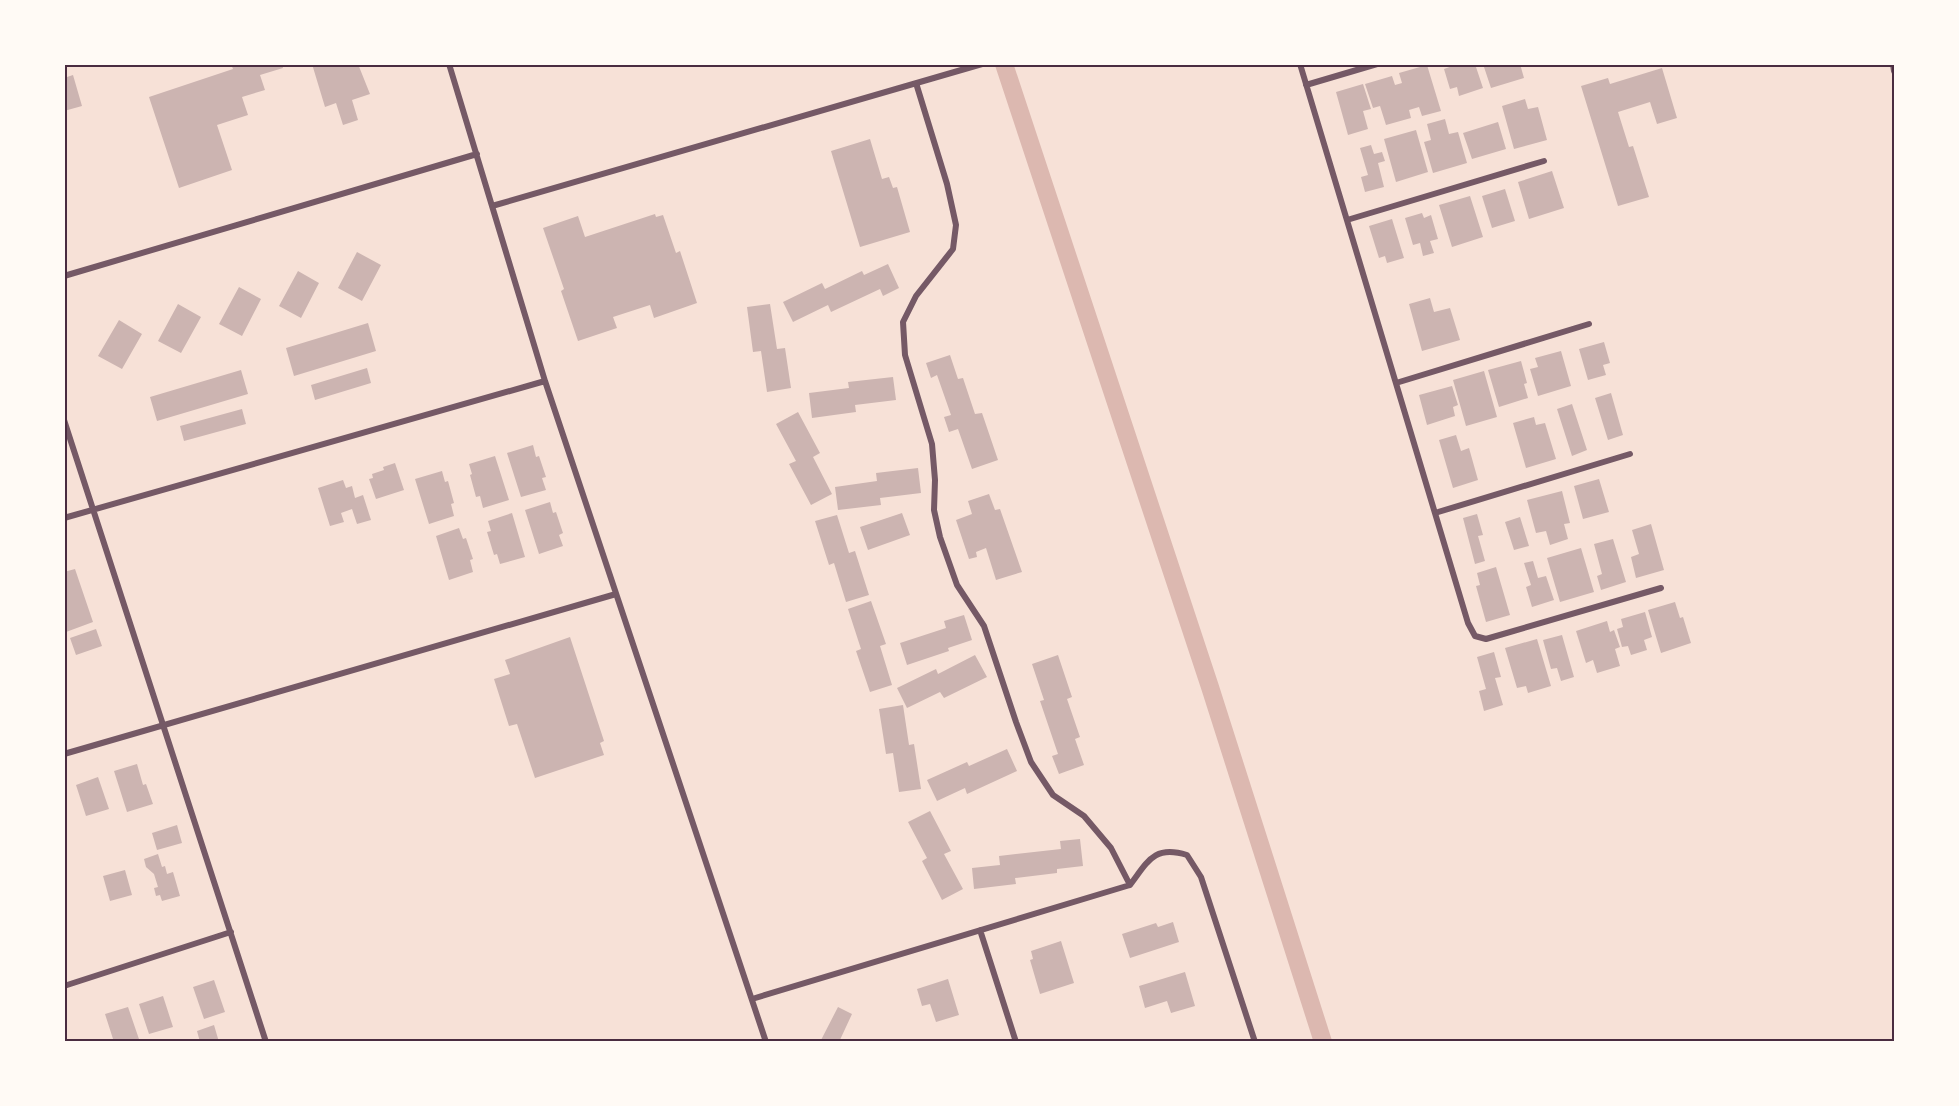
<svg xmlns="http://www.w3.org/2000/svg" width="1959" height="1106" viewBox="0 0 1959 1106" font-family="'DejaVu Sans',sans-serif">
  <rect width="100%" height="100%" fill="#f7e1d7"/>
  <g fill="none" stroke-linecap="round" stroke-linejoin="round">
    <path stroke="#dcb8b0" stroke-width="18" d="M1004 64 1210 687 1323 1042"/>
  </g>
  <path fill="#ccb4b1" d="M231 64H282L283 68 260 75 265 90 242 97 248 115 217 125 232 170 179 188 149 97 233 69Z
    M312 64H358L370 94 352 100 358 120 343 125 336 103 325 107Z
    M1458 64H1475L1483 88 1459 96 1457 87 1450 89 1444 69Z
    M1483 64H1520L1524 78 1491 88Z
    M1427 65 1441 111 1422 116 1419 107 1409 110 1411 118 1386 125 1380 106 1373 108 1365 84 1392 76 1395 85 1402 83 1399 73Z
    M1662 68 1677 118 1657 124 1650 102 1618 112 1629 147 1633 146 1649 197 1618 206 1581 86 1608 78 1610 84Z
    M73 75 82 106 64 111V78Z
    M1363 84 1371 109 1363 111 1368 129 1348 135 1336 92Z
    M1525 99 1528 109 1538 107 1547 140 1514 149 1502 106Z
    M1445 119 1449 134 1458 132 1467 163 1433 173 1424 142 1431 140 1427 124Z
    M1498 122 1506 149 1472 159 1463 133Z
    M1416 130 1428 172 1396 182 1384 139Z
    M870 139 882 179 889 177 893 188 897 187 910 232 860 247 831 151Z
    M1371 145 1374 154 1382 152 1385 161 1378 163 1384 187 1365 192 1361 177 1368 175 1360 148Z
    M1552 171 1564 208 1529 219 1518 182Z
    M1505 189 1515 221 1492 228 1482 196Z
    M1470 196 1483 237 1452 247 1439 205Z
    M1422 213 1424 218 1431 215 1438 239 1430 241 1434 253 1423 256 1420 243 1413 245 1405 218Z
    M655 214 656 217 663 215 676 253 680 251 697 303 654 318 650 305 613 317 617 328 578 341 561 291 564 289 543 228 578 216 585 237Z
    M1392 219 1404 258 1387 263 1385 256 1379 258 1369 226Z
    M357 252 381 265 362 301 338 288Z
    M888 264 899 288 883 296 880 289 831 312 828 305 793 322 783 302 822 283 825 289 862 271 864 275Z
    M298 271 319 283 301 318 279 306Z
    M239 287 261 299 242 336 219 324Z
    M1430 298 1434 312 1450 308 1460 340 1422 351 1409 304Z
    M178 304 201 317 181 353 158 341Z
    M770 304 777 349 785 348 791 388 767 392 761 351 753 352 747 307Z
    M119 320 142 334 122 369 98 356Z
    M368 323 376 351 294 376 286 348Z
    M1604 342 1610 363 1603 365 1606 375 1588 380 1579 349Z
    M1561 351 1571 386 1538 396 1530 369 1538 367 1535 358Z
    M950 355 958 379 963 378 975 414 982 413 998 460 972 469 958 429 949 432 944 417 951 415 937 375 931 378 926 363Z
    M1521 361 1527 383 1524 384 1528 398 1499 407 1488 370Z
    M367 368 371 383 315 400 311 385Z
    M241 370 248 394 157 421 150 397Z
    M1484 371 1497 417 1466 426 1453 380Z
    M893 377 896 400 855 405 856 412 812 418 809 393 849 388 848 382Z
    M1452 386 1458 405 1453 407 1455 416 1427 425 1419 395Z
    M1611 393 1623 435 1608 440 1595 398Z
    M1572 404 1587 450 1572 456 1557 409Z
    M242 409 246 424 184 441 180 426Z
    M798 412 820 453 813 457 832 494 811 505 789 464 796 461 776 424Z
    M1534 417 1536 425 1545 423 1556 459 1526 468 1513 423Z
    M1456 435 1461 451 1469 448 1478 480 1453 488 1439 440Z
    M533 445 536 457 539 456 546 477 542 478 546 490 521 497 507 453Z
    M495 456 509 500 483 508 480 496 476 497 470 475 472 474 469 464Z
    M395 463 404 490 376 499 369 479 373 478 372 474 384 470 383 467Z
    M918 468 921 493 880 498 881 505 838 510 835 487 877 481 876 473Z
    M442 471 445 482 448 481 454 503 451 504 454 516 429 524 415 479Z
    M1599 479 1609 512 1583 519 1574 486Z
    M343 480 346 488 352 486 355 498 363 495 371 520 357 524 352 509 341 513 344 522 330 526 318 488Z
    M1562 491 1570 523 1564 524 1568 539 1550 545 1546 531 1536 533 1527 500Z
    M989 494 995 510 1000 509 1022 572 996 580 986 548 976 552 977 557 969 559 956 520 972 514 968 501Z
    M550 502 553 513 556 512 563 533 559 535 563 546 539 554 525 510Z
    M512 513 525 557 500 564 497 554 494 555 487 532 491 531 488 521Z
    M902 513 910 535 868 550 860 527Z
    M1477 514 1483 535 1478 536 1485 561 1475 564 1463 518Z
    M837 515 849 553 855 551 869 595 846 602 834 563 829 565 815 521Z
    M1520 517 1529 546 1514 550 1505 522Z
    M1651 524 1664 570 1636 578 1631 557 1639 554 1632 530Z
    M459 528 463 539 466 538 473 559 470 560 473 572 449 580 436 536Z
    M1613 539 1626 582 1601 590 1597 576 1602 574 1594 544Z
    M1581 548 1594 592 1560 602 1547 558Z
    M1533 561 1538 578 1546 576 1554 600 1532 607 1526 587 1531 585 1524 563Z
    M1496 567 1510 615 1486 622 1476 586 1480 585 1477 573Z
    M75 569 93 622 66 632 64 572Z
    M871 601 886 644 880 646 892 685 870 692 856 651 861 649 848 609Z
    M1675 602 1680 618 1683 617 1691 643 1661 653 1648 610Z
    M1645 612 1652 637 1644 640 1647 650 1631 655 1628 646 1622 647 1617 629 1623 627 1621 619Z
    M964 615 972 640 948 648 949 651 907 665 900 643 946 628 944 621Z
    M1607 621 1610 632 1614 630 1620 647 1615 649 1620 666 1597 673 1593 660 1586 663 1576 631Z
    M96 629 102 646 76 655 70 638Z
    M1562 635 1574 677 1561 681 1557 668 1551 669 1543 640Z
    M570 637 604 741 600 743 604 755 535 778 517 724 509 726 494 679 510 674 505 660Z
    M1537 639 1551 686 1528 693 1526 686 1517 688 1505 648Z
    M1494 652 1501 677 1495 678 1503 705 1484 711 1479 691 1486 689 1477 657Z
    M975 655 987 677 944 698 940 692 907 708 897 688 936 669 938 674Z
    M1058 655 1072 697 1067 699 1080 737 1075 739 1084 765 1059 774 1052 756 1058 754 1040 701 1044 700 1032 664Z
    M903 705 909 745 914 744 921 789 899 792 893 753 886 754 879 709Z
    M1007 749 1017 771 967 794 965 788 937 801 927 780 967 762 969 766Z
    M137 764 143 785 146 784 153 804 127 812 114 771Z
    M98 777 109 809 86 816 76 785Z
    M930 811 951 851 944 854 963 889 942 900 922 861 927 858 908 822Z
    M177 825 182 843 157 850 152 833Z
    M1080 839 1083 866 1057 869V873L1015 878 1016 884 974 889 972 868 1000 865 999 856 1061 849 1060 841Z
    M158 854 162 867 165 866 167 874 173 872 180 896 162 901 160 895 156 896 154 888 158 887 154 874 146 867 144 859Z
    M125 870 132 895 110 901 103 876Z
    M1173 922 1179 942 1130 958 1122 934 1156 923 1158 927Z
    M1061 941 1074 983 1040 994 1030 960 1033 959 1031 951Z
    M1185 972 1195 1006 1171 1013 1167 1001 1145 1008 1139 986Z
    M948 979 959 1015 936 1022 930 1004 922 1006 917 989Z
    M214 980 225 1012 204 1019 193 987Z
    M163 996 173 1027 149 1034 139 1004Z
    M128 1007 140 1042H114L105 1014Z
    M838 1007 852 1014 839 1042H820Z
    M214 1025 219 1042H200L197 1031Z"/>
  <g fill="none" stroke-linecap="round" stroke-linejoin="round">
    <path stroke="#755966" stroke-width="6" d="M449 64 545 381 766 1042
      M1300 64 1468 623 1475 636 1486 639 1661 588
      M1893 64 1894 71
      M916 83 947 184 956 225 953 249 916 296 903 322 905 355 932 444 935 480 934 510 940 537 957 585 984 626 1016 722 1031 762 1053 795 1084 816 1111 848 1130 885
      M1306 85 1377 64
      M492 206 982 64
      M1347 220 1544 161
      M64 276 477 154
      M1396 383 1589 324
      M64 420 266 1042
      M1435 513 1630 454
      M64 518 545 381
      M64 754 616 594
      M980 930 1016 1042
      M64 986 231 932
      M752 999 1130 885C1148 861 1154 845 1187 855L1201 877 1255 1042"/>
  </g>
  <rect width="1959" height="1106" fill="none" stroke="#fffaf5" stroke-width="132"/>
  <rect x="66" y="66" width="1827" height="974" fill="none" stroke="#4a2c40" stroke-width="2"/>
</svg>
